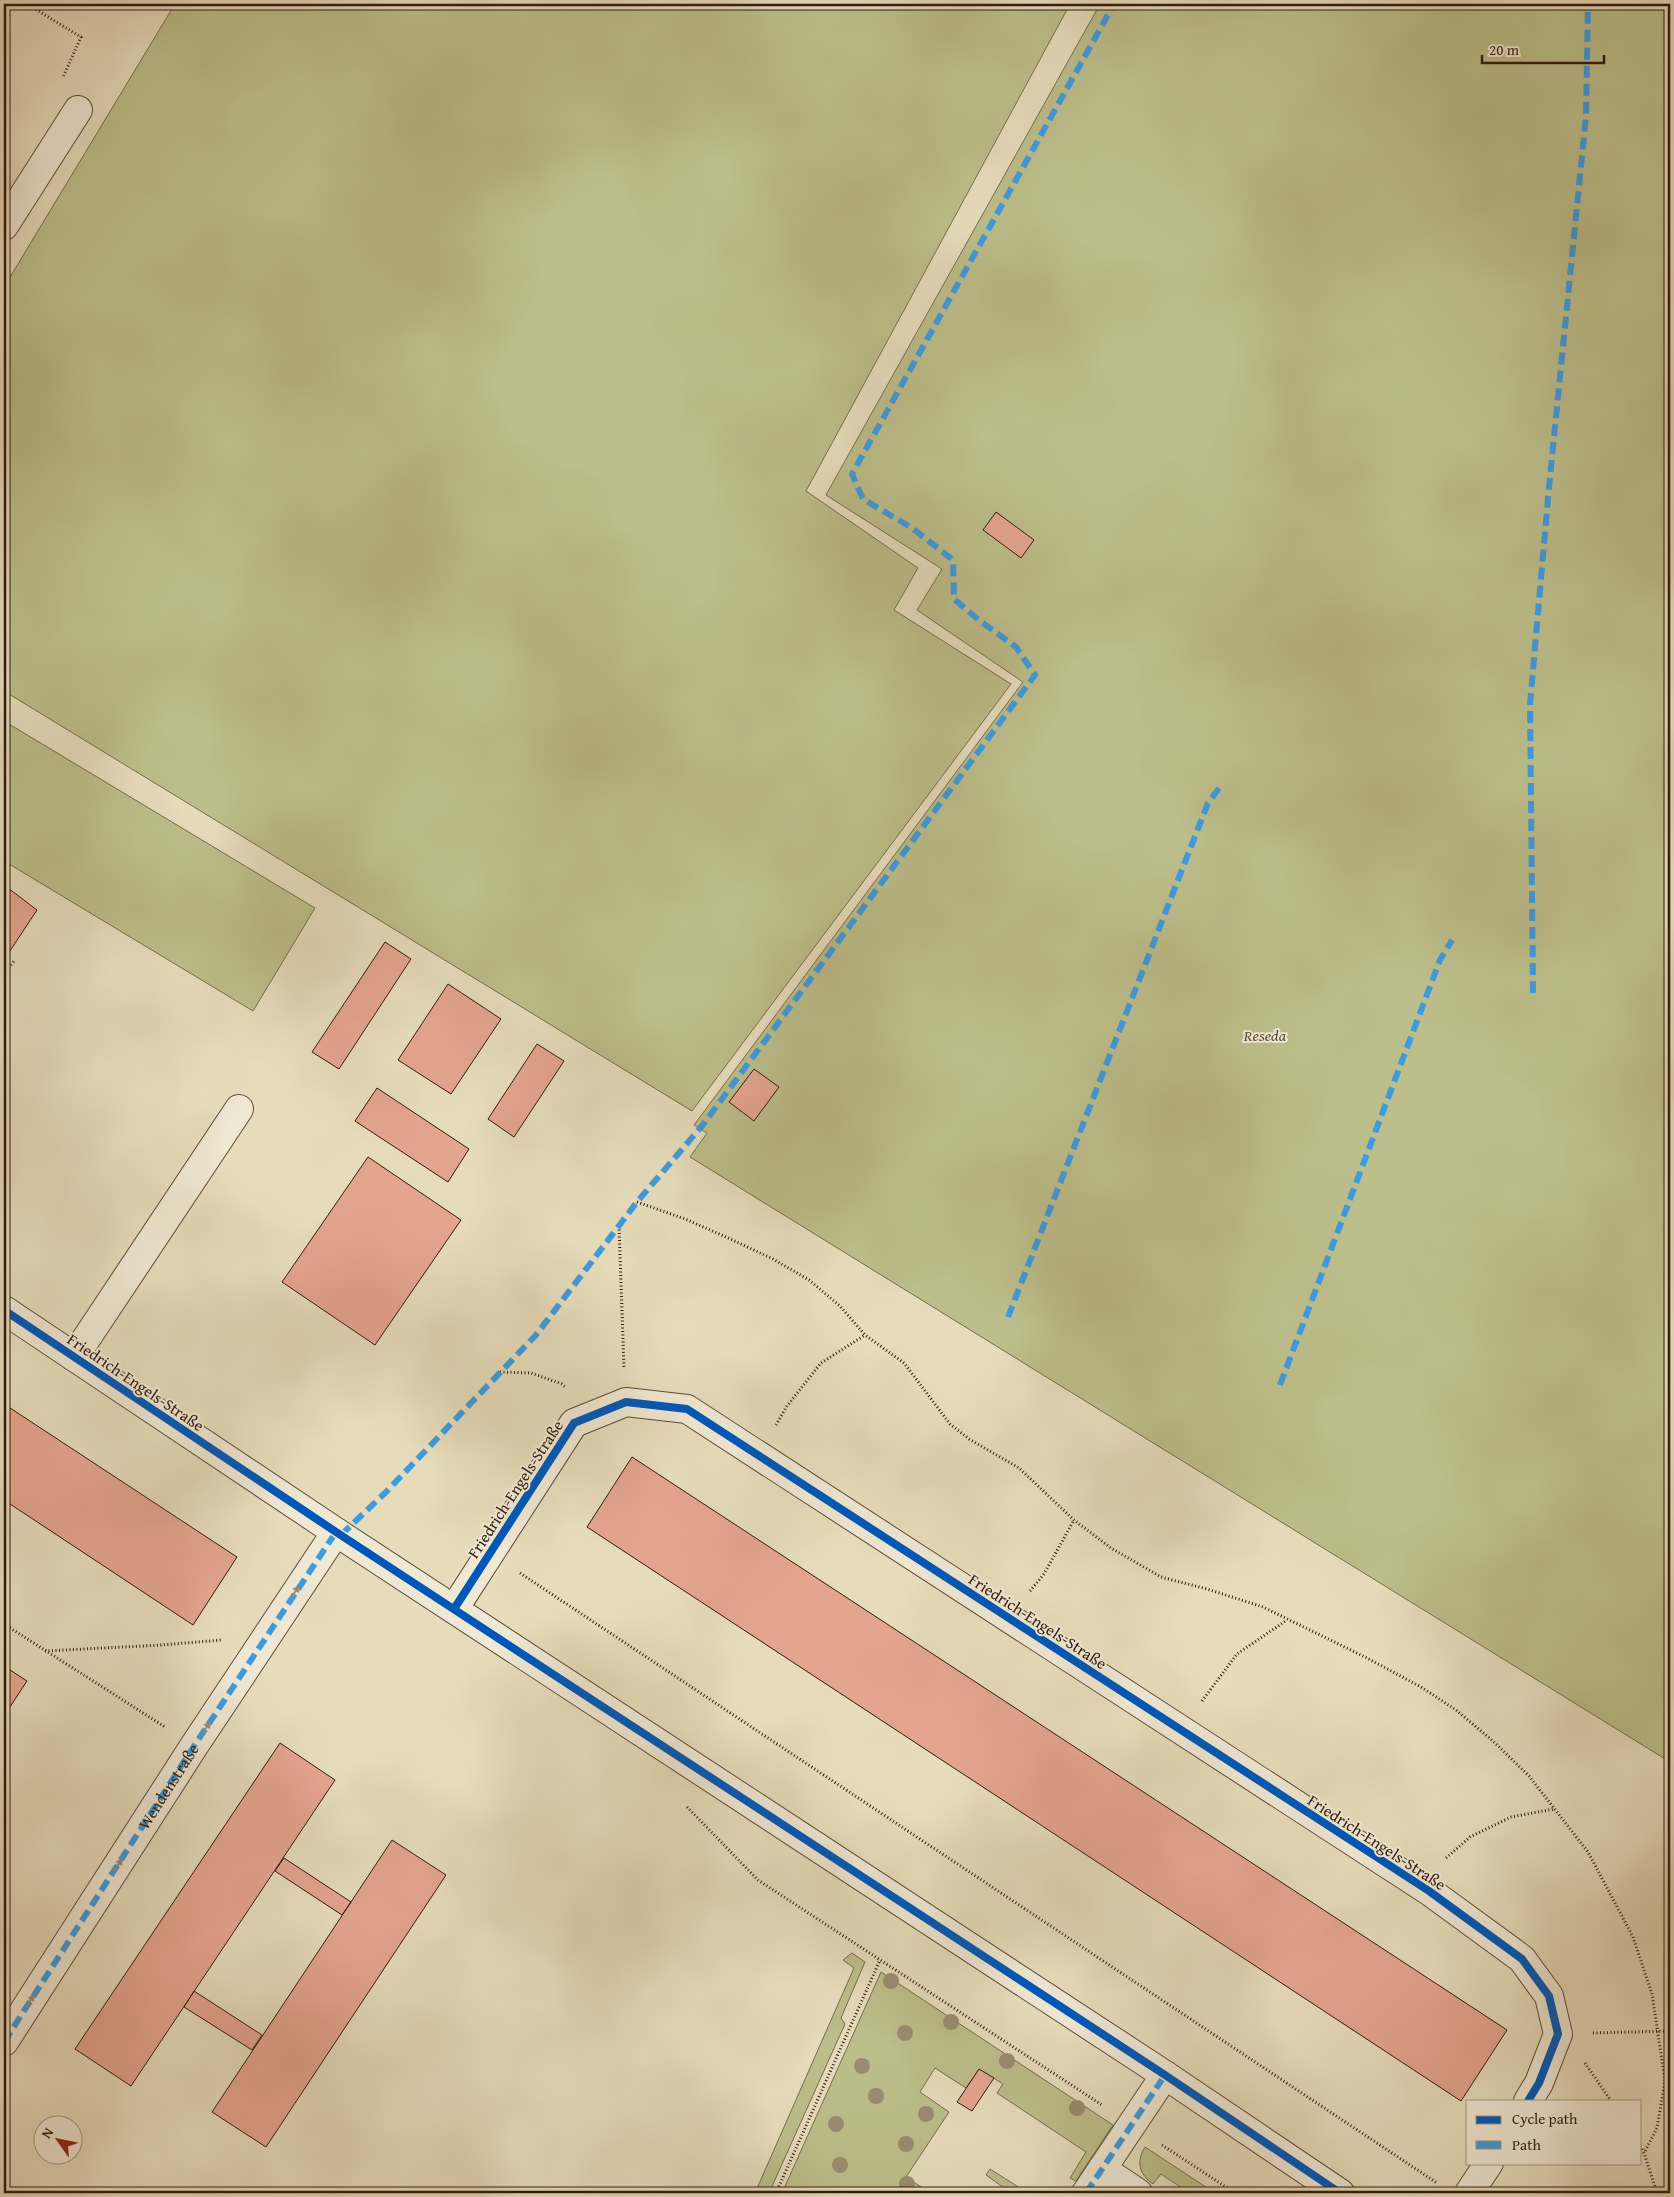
<svg xmlns="http://www.w3.org/2000/svg" width="1674" height="2197" viewBox="0 0 1674 2197" font-family="'Gentium Book Plus',serif">
  <rect width="100%" height="100%" fill="#e6dcbb"/>
  <filter id="stains"><feTurbulence type="fractalNoise" baseFrequency=".004" numOctaves="4"/><feColorMatrix values="0 0 0 0 .2 0 0 0 0 .09 0 0 0 0 .02 0 0 0 .5 -.17"/></filter>
  <radialGradient id="worn" r=".72"><stop offset=".6" stop-color="#630" stop-opacity="0"/><stop offset="1" stop-color="#630" stop-opacity=".3"/></radialGradient>
  <path fill="#bcbe8b" stroke="#766c4c" d="M175 4H1070L806 491 918 568 894 610 1011 684 692 1111 4 691V287Z
    M1100 4H1670V1762L690 1157 707 1133 694 1125 1023 682 917 610 942 569 826 495Z
    M4 721 315 908 253 1011 4 861Z
    M852 1953 865 1962 841 2018 845 2024 769 2193H755L854 1968 843 1960Z
    M881 1972 1113 2125 1076 2181 1070 2178 1086 2152 997 2093 1003 2084 979 2069 966 2088 935 2068 920 2092 949 2112 906 2177 930 2193H905L898 2189 895 2193H782Z
    M1145 2147 1215 2193H1184L1185 2190 1161 2174 1153 2184C1139 2174 1136 2162 1145 2147Z
    M990 2169 1028 2193H1011L986 2175Z"/>
  <path fill="#e4a58f" stroke="#311a0e" d="M996 512 1034 540 1021 558 983 530Z
    M4 885 37 910 4 960Z
    M385 942 411 959 339 1069 312 1052Z
    M448 984 501 1019 451 1094 398 1060Z
    M537 1044 564 1061 514 1137 488 1119Z
    M754 1069 779 1087 754 1121 729 1102Z
    M377 1088 469 1149 448 1182 355 1121Z
    M368 1157 461 1220 375 1345 282 1282Z
    M4 1404 237 1557 193 1625 4 1500Z
    M632 1457 1507 2030 1461 2101 587 1527Z
    M4 1666 27 1681 4 1716Z
    M280 1743 335 1780 131 2086 75 2049Z
    M392 1840 446 1875 266 2147 212 2112Z
    M284 1858 351 1902 342 1915 275 1871Z
    M194 1991 262 2035 252 2050 184 2007Z
    M979 2069 994 2078 972 2111 957 2102Z"/>
  <g fill="none" stroke-linecap="round" stroke-linejoin="round">
    <g stroke="#5e4a39" stroke-width="30">
      <g id="minor">
        <path d="M4 226 78 110"/>
        <path d="M4 1310 336 1532 1165 2075 1340 2193"/>
        <path d="M74 1357 239 1109"/>
        <path d="M454 1609 574 1423 626 1402 687 1409 1429 1891 1522 1959 1549 1996 1558 2034 1539 2083 1528 2101"/>
        <path id="s1" d="M4 2042 194 1746 336 1532"/>
        <path d="M1102 2169 1138 2193"/>
        <path d="M1086 2193 1165 2075"/>
        <path d="M1469 2193 1489 2163"/>
      </g>
    </g>
    <path stroke="#311a0e" stroke-width="3" stroke-dasharray="1 2.5" stroke-linecap="butt" d="M27 4 81 37 63 77
      M4 973 15 960
      M637 1202 685 1219 726 1237 773 1259 809 1280 840 1306 865 1335 904 1363 950 1424 969 1439 1019 1468 1074 1520 1111 1548 1161 1577 1207 1589 1263 1607 1367 1658 1421 1687 1456 1710 1493 1741 1529 1776 1588 1852 1633 1937 1652 1994 1665 2081 1657 2128 1644 2153
      M619 1226 624 1368
      M500 1372 531 1373 562 1384 566 1388
      M776 1425 787 1406 821 1363 865 1335
      M520 1573 1437 2183
      M1030 1591 1044 1574 1074 1520
      M4 1624 165 1727
      M45 1651 162 1645 221 1640
      M1202 1701 1237 1654 1287 1620
      M687 1807 758 1880 1102 2105
      M1446 1858 1470 1837 1511 1817 1554 1809
      M1593 2033 1670 2031
      M1585 2063 1611 2101
      M1162 2145 1235 2193
      M1640 2146 1644 2153 1657 2193
      M776 2193 880 1960"/>
    <use href="#minor" stroke="#efe8d3" stroke-width="28"/>
    <path stroke="#3e9bde" stroke-width="6" stroke-dasharray="12 6" stroke-linecap="butt" d="M1533 993 1530 704 1549 487 1586 116 1588 4
      M1008 1317 1208 803 1220 787
      M1280 1385 1440 960 1452 940
      M341 1535 385 1493 536 1335 637 1202 702 1126 1035 675 1016 647 980 621 954 599 953 560 912 528 863 499 852 474 1114 4
      M4 2042 194 1746 336 1532
      M1086 2193 1165 2075"/>
    <g stroke="#efe8d3" stroke-width="11">
      <path id="cycleway" d="M4 1310 336 1532 1165 2075 1340 2193
        M454 1609 574 1423 626 1402 687 1409 1429 1891 1522 1959 1549 1996 1558 2034 1539 2083 1528 2101"/>
    </g>
    <use href="#cycleway" stroke="#0057b8" stroke-width="8"/>
  </g>
  <g fill="#9a8c71">
    <circle cx="891" cy="1981" r="8"/>
    <circle cx="951" cy="2022" r="8"/>
    <circle cx="905" cy="2033" r="8"/>
    <circle cx="1007" cy="2061" r="8"/>
    <circle cx="862" cy="2066" r="8"/>
    <circle cx="876" cy="2096" r="8"/>
    <circle cx="1077" cy="2108" r="8"/>
    <circle cx="926" cy="2114" r="8"/>
    <circle cx="836" cy="2124" r="8"/>
    <circle cx="906" cy="2144" r="8"/>
    <circle cx="840" cy="2165" r="8"/>
    <circle cx="907" cy="2184" r="8"/>
  </g>
  <defs><path id="oneway-solid" d="M-6-.8H1V-3.2L6.5 0L1 3.2V.8H-6Z" transform="scale(1.25)"/></defs>
  <g fill="#9a8b7a">
    <use href="#oneway-solid" transform="translate(295 1592) rotate(-56)"/>
    <use href="#oneway-solid" transform="translate(206 1728) rotate(-57)"/>
    <use href="#oneway-solid" transform="translate(118 1865) rotate(-57)"/>
    <use href="#oneway-solid" transform="translate(30 2001) rotate(-57)"/>
  </g>
  <g text-anchor="middle" dominant-baseline="central" stroke-width="4" stroke-linejoin="round" paint-order="stroke">
    <g font-size="16" font-style="italic" fill="#5b4b34" stroke="#efe8d3">
      <text x="1265" y="1035">Reseda</text>
    </g>
    <g font-size="16" fill="#311a0e" stroke="#efe8d3">
      <text transform="translate(136 1382) rotate(34)">Friedrich-Engels-Straße</text>
      <text transform="translate(515 1489) rotate(-57)">Friedrich-Engels-Straße</text>
      <text transform="translate(1038 1621) rotate(33)">Friedrich-Engels-Straße</text>
      <text stroke="none"><textPath href="#s1" startOffset="304">Wendenstraße</textPath></text>
      <text transform="translate(1377 1842) rotate(33)">Friedrich-Engels-Straße</text>
    </g>
  </g>
  <rect width="1674" height="2197" fill="none" stroke="#e6dcbb" stroke-width="20"/>
  <rect x="5" y="5" width="1664" height="2187" fill="none" stroke="#311a0e" stroke-width="2.5"/>
  <rect x="10" y="10" width="1654" height="2177" fill="none" stroke="#311a0e"/>
  <rect x="1466" y="2100" width="175" height="65" fill="#efe8d3" stroke="#a39684"/>
  <rect x="1476" y="2116" width="25" height="8" fill="#0057b8" stroke="#a39684"/>
  <text x="1512" y="2124" font-size="15" fill="#311a0e">Cycle path</text>
  <rect x="1476" y="2141" width="25" height="8" fill="#3e9bde" stroke="#a39684"/>
  <text x="1512" y="2150" font-size="15" fill="#311a0e">Path</text>
  <g transform="translate(58 2140) rotate(303)"><circle r="24" fill="#efe8d3" stroke="#a39684"/>
  <path d="M0-4L9 19L0 12L-9 19Z" fill="#8f2418"/>
  <text y="-8" font-size="14" font-weight="bold" text-anchor="middle" fill="#311a0e">N</text>
  </g>
  <path d="M1482 55v8h122v-8" fill="none" stroke="#311a0e" stroke-width="2.5"/>
  <text x="1489" y="55" font-size="15" fill="#311a0e" stroke="#efe8d3" stroke-width="4" paint-order="stroke">20 m</text>
  <rect width="100%" height="100%" filter="url(#stains)"/>
  <rect width="100%" height="100%" fill="url(#worn)"/>
</svg>
